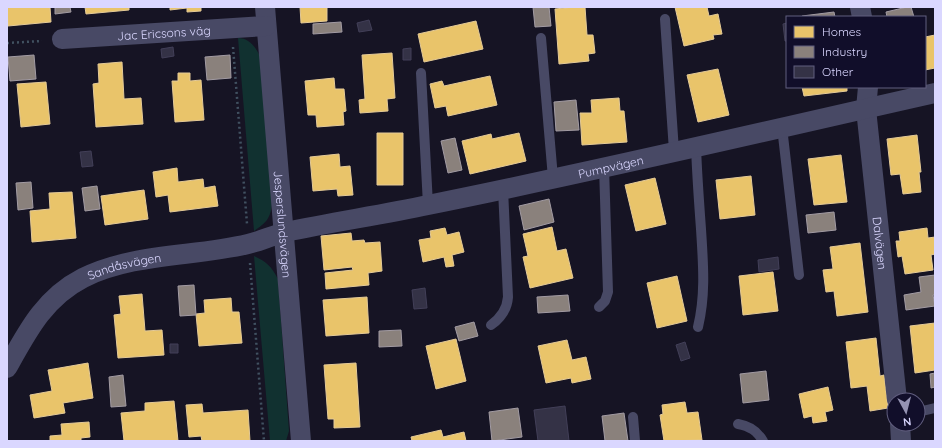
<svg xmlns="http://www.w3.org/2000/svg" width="942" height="448" viewBox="0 0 942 448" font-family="Quicksand,sans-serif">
  <rect width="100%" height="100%" fill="#161424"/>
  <path fill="#113130" d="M238 38C249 38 256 47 260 57L272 203C271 218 266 223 254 231Z
    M254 256C267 262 271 266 278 279L289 431 286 441H270Z"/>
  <path fill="#e9c46a" stroke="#e4ca97" d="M7 7H50L51 22 8 26Z
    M85 7H129V10L86 14Z
    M170 7H206H201V11L187 12V8L170 10Z
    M300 7H327V21L301 23Z
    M574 7H585L587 35H593L595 53 588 54 589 61 559 64 555 9Z
    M675 7H707L709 16 718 14 722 34 713 35 714 39 684 46Z
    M476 21 483 49 424 62 418 34Z
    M935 35V68L925 70V37Z
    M392 53 395 98 387 99 388 111 360 113 359 100 365 99 362 55Z
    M122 62 124 99 141 98 143 124 96 127 93 84 99 83 98 64Z
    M718 69 729 115 698 122 687 75Z
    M178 73H190V81L201 80 204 120 175 122 172 81H178Z
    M490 76 497 105 448 116 446 106 435 108 430 84 442 81 444 86Z
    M334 78 335 89H344L346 111 343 112 344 125 317 127 316 115H308L305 81Z
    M46 82 50 124 21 127 17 84Z
    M802 87H847V91L804 96Z
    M619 98 620 111H624L627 142 582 145 580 113H592L591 100Z
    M377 133H403V185H377Z
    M519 133 526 161 470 174 462 141 491 134 492 139Z
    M917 135 921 172H919L921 192 903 194 900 174 891 175 887 139Z
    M339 154 340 167 350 166 353 195 338 196 337 189 313 191 310 157Z
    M841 155 847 202 814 205 808 159Z
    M177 168 178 182 203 179 204 188 215 186 218 206 170 212 168 195 156 197 153 172Z
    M751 176 755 215 720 219 716 180Z
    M655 178 666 224 636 231 625 185Z
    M144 190 148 219 105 225 101 196Z
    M72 192 76 238 32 242 30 211 50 209 49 193Z
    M552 227 557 251 566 249 573 278 530 288 523 257 528 256 523 234Z
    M445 228 447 235 459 232 464 252 452 255 454 266 446 267 444 257 423 262 419 240 431 238 430 231Z
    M927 228 928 238 935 237V254L931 255 933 270 905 274 902 256 898 257 896 241H900L899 232Z
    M351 233 352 241 364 240 365 243 380 242 382 271 368 273 369 285 326 289 325 273 353 270 352 267 324 270 321 236Z
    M860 243 868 312 837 316 834 291 826 292 823 270 833 269 830 247Z
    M773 272 778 311 743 315 739 276Z
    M677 276 687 321 657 328 647 283Z
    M142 294 145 331 162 330 164 355 118 358 114 315 121 314 119 296Z
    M367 297 369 333 326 336 323 300Z
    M231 298 232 312H239L242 343 199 346 196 314 205 313 204 300Z
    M935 323V370L915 373 910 326Z
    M876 338 880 376 884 375 888 408 870 411 867 386 851 388 846 342Z
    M456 339 466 381 436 389 426 346Z
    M567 340 572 360 586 357 591 379 572 383 571 378 546 383 538 346Z
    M88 363 93 398 63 403 65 413 34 418 30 395 52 391 48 370Z
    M356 363 360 427 334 428V419H328L324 365Z
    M828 387 833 410 825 412 827 421 813 423 812 416 804 418 799 394Z
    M174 401 178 441H124L121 413 145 411V403Z
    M685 402 687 413 698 412 702 440 664 441 660 415 663 414 662 405Z
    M202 404 203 413 248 410 250 441H202L201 436 189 437 186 405Z
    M89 422 90 437 81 438V441H50V436L62 435 61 424Z
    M441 430 443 437 464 432 466 441H412L411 437Z"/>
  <path fill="#8a817c" stroke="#a29ba3" d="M55 7H70L71 12 55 14Z
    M533 7H549L551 26 535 27Z
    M907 7H911L914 17H887L886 12Z
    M834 12 835 17H802V16Z
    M341 22 342 32 313 34V24Z
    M34 55 36 79 10 81 8 57Z
    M230 55 231 78 207 80 205 57Z
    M576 100 579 130 556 131 554 102Z
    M455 138 462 170 448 173 441 141Z
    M31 182 33 208 18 210 16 183Z
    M97 186 100 209 85 211 82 188Z
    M549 199 554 222 524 230 519 206Z
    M834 212 836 230 808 233 806 215Z
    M935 275V295H933L935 306 906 310 904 295 921 292 919 277Z
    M194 285 196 315 180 316 178 286Z
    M568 295 570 311 538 313 537 297Z
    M474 322 478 336 459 341 455 327Z
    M401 330 402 346 379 347V331Z
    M766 371 769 400 743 403 740 374Z
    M935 373V387L931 388 930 374Z
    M123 375 126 406 111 407 109 377Z
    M518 408 522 437 492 441 489 412Z
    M624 413 628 441H605L602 416Z"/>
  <path fill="#343246" stroke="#423f58" d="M369 20 372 30 359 32 357 23Z
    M787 23V41H785L783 24Z
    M173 47 174 56 162 58 161 49Z
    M411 48V60H403V49Z
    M91 151 93 166 82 167 80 152Z
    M778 257 779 269 759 272 758 260Z
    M425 288 427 308 414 309 412 290Z
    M685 342 690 358 681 361 676 345Z
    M170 344H178V353H170Z
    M565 406 569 441H538L534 410Z"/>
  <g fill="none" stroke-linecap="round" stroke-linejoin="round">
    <path stroke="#415161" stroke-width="2.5" stroke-dasharray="2 3" stroke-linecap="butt" d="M7 43 42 41
      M233 47 247 224
      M250 263 264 441"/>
    <path stroke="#484965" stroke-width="10" d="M665 19 674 151
      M541 38 553 178
      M421 73 428 205
      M782 127 799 275
      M696 147C697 174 699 202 701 229 703 262 706 294 698 327
      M599 307 605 301 608 292 604 167
      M491 325C501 318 507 310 508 297L503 189
      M918 412 935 408
      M633 417 635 441
      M738 424C750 426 757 431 763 441"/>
    <g stroke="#484965" stroke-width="20">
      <path id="s1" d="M265 7 301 441"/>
      <path d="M860 7 862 17"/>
      <path id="s2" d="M62 39 266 26"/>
      <path id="s3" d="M868 87 866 109 897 400"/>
      <path id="s4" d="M7 368C27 332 44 298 83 278 133 253 194 257 248 244 261 241 273 235 286 232 333 222 381 215 428 205 598 171 766 131 935 93"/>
      <path d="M900 424 901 441"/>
    </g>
  </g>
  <g text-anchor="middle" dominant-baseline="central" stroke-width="4" stroke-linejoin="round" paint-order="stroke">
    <g font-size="12" fill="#dad7ff" stroke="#110e2a">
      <text stroke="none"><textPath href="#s2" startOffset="102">Jac Ericsons väg</textPath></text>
      <text stroke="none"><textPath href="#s4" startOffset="660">Pumpvägen</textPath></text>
      <text stroke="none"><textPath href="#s1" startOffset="218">Jesperslundsvägen</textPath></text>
      <text stroke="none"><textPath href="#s3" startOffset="157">Dalvägen</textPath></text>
      <text stroke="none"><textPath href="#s4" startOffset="163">Sandåsvägen</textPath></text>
    </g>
  </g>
  <rect width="942" height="448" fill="none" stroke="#dad7ff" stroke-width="16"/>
  <rect x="786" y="16" width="140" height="72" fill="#110e2a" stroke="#615e7f"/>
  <rect x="794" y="26" width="20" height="12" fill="#e9c46a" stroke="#615e7f"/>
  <text x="822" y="36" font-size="12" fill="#dad7ff">Homes</text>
  <rect x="794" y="46" width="20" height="12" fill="#8a817c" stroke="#615e7f"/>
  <text x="822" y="56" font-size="12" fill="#dad7ff">Industry</text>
  <rect x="794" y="66" width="20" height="12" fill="#343246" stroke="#615e7f"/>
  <text x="822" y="76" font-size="12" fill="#dad7ff">Other</text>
  <g transform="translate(906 412) rotate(173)"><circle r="19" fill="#110e2a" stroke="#615e7f"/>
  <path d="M0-3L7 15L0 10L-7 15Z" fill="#9593b2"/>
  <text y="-6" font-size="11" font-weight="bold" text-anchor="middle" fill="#dad7ff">N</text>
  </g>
</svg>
